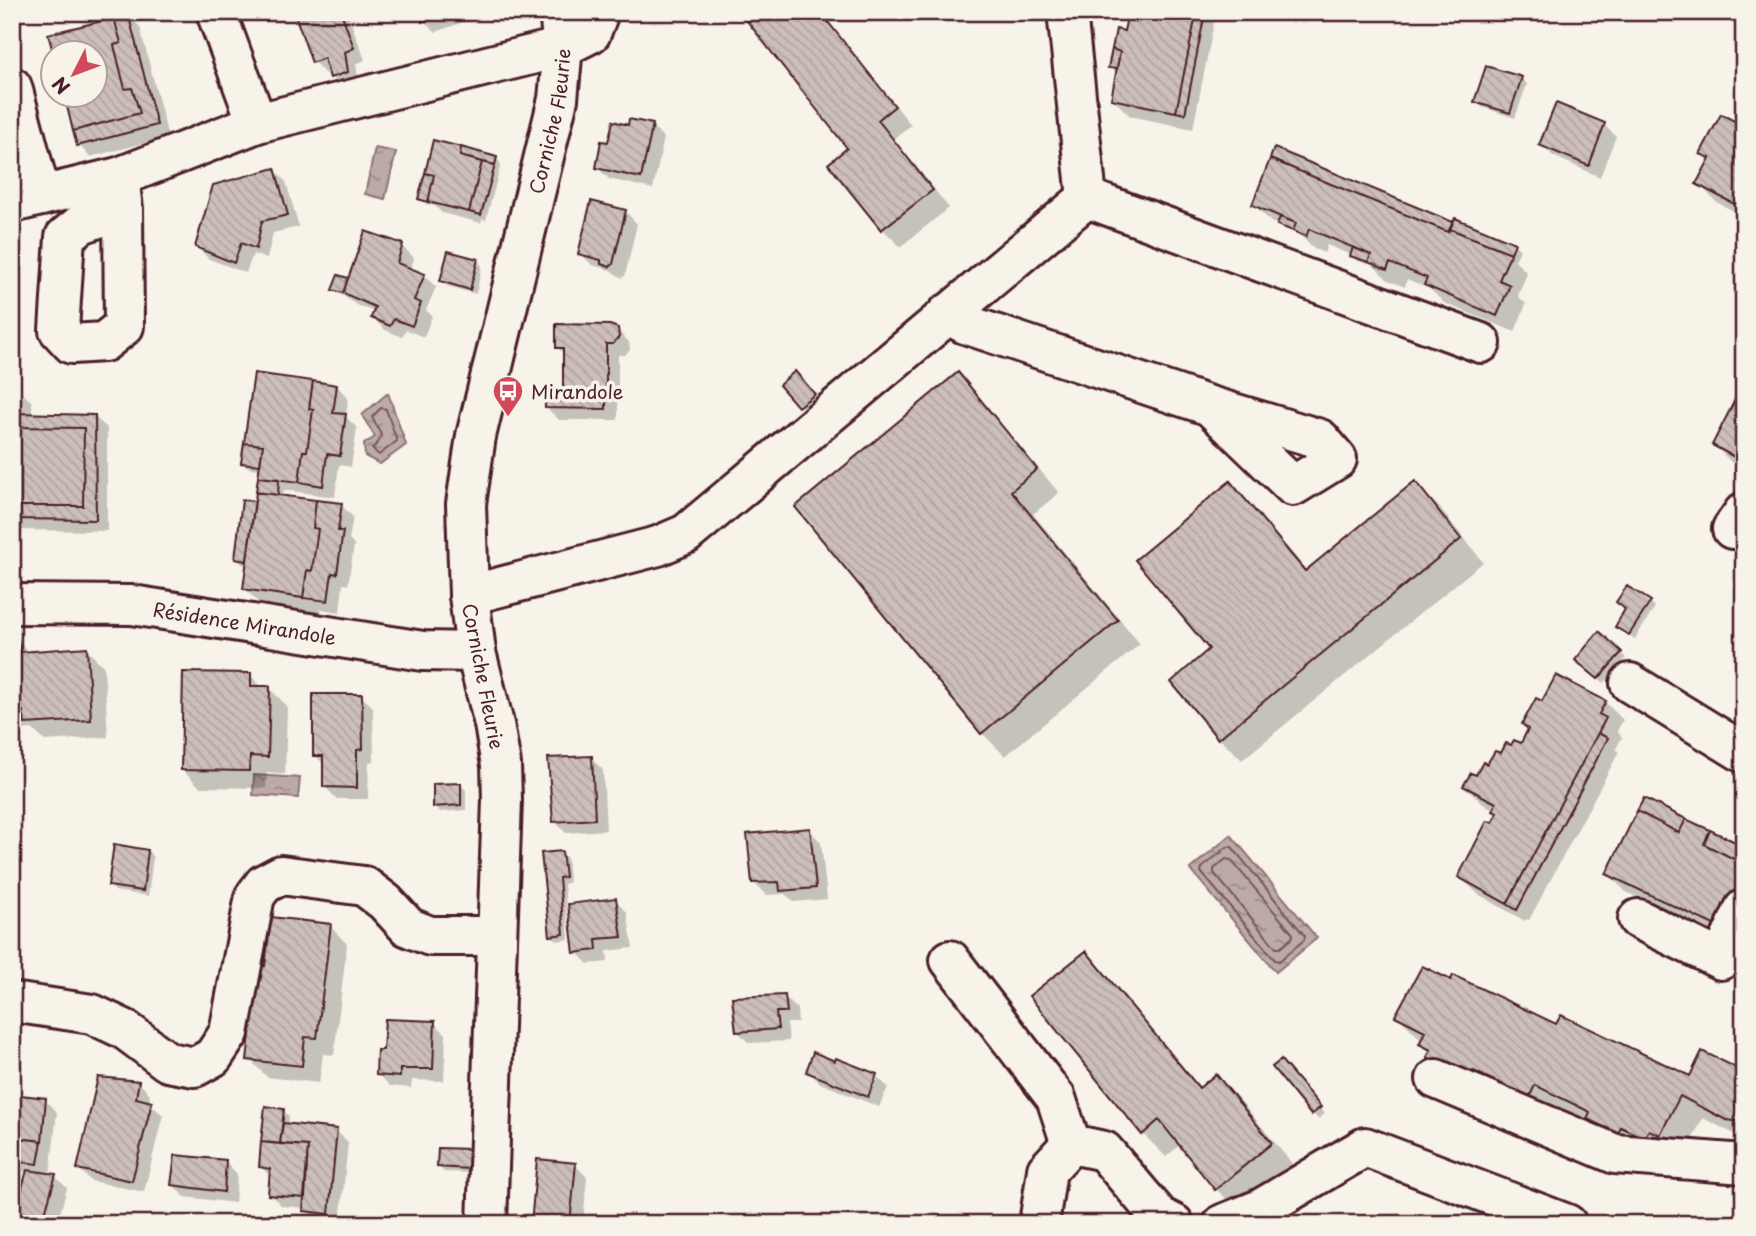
<svg xmlns="http://www.w3.org/2000/svg" width="1756" height="1236" viewBox="0 0 1756 1236" font-family="'Playpen Sans',sans-serif">
  <defs>
    <pattern id="water-ripples" width="26" height="14" patternUnits="userSpaceOnUse" patternTransform="scale(1.75)"><rect width="26" height="14" fill="#bcaaa7"/><path d="M2 4q2-2 4 0t4 0M15 11q2-2 4 0t4 0" fill="none" stroke="#9b8a88"/></pattern>
    <pattern id="building-back-hatch" width="6" height="6" patternUnits="userSpaceOnUse" patternTransform="scale(1.75)"><rect width="6" height="6" fill="#ccbfb9"/><path d="M-1 5l2 2M0 0l6 6M5-1l2 2" fill="none" stroke="#b1a49f"/></pattern>
  </defs>
  <rect width="100%" height="100%" fill="#f7f3e8"/>
  <filter id="ink" filterUnits="userSpaceOnUse"><feTurbulence type="fractalNoise" baseFrequency=".0143" numOctaves="2"/><feDisplacementMap in="SourceGraphic" scale="14" xChannelSelector="R" yChannelSelector="G"/><feConvolveMatrix kernelMatrix="1 2 1 2 8 2 1 2 1" color-interpolation-filters="sRGB"/></filter>
  <g filter="url(#ink)">
    <path fill="url(#water-ripples)" stroke="#8e7275" stroke-width="2" d="M375 148 396 152 385 199 365 194Z
      M388 393 406 445 380 464 365 456 364 444 375 437 362 415Z
      M254 775 300 778 298 798 253 795Z
      M1231 835 1317 938 1276 972 1190 869Z"/>
    <path fill="#0003" d="M296 12H347L365 60 356 64 359 84 344 89 332 77 330 72 325 74 314 62Z
      M421 12H490L436 32 424 21Z
      M743 12H821L911 125 894 139 949 208 900 247 883 229 831 164 850 149Z
      M1130 12H1216L1193 129 1130 116 1113 99 1118 73 1110 67 1125 33Z
      M128 15 140 27 168 137 90 157 79 145 94 94V52H55L50 35Z
      M1521 78 1527 84 1515 118 1482 107 1476 101Z
      M1604 125 1616 136 1600 177 1553 156 1541 144Z
      M652 126 664 138 653 189 609 179 597 167 609 144 629 128Z
      M1744 128V216L1716 202 1699 184 1710 161 1703 153Z
      M460 149 496 158 501 164 486 220 482 219 481 223 442 213 435 206 426 204 420 198Z
      M1275 150 1454 224 1514 244 1520 250 1515 260 1527 273 1518 296 1526 304 1515 332 1444 303 1430 289 1407 279 1405 287 1388 280 1373 265 1358 261 1353 256 1327 245 1324 253 1313 248 1301 236 1271 222 1254 205Z
      M275 170 286 182 299 227 273 233 267 259 253 254 246 273 209 259 197 247Z
      M591 204 626 212 637 224 625 276 622 278 610 270 592 265 580 253Z
      M402 246 414 258 410 270 424 276 436 287 426 310 432 316 424 337 406 330 402 337 385 330 373 318 375 312 357 305 334 290Z
      M477 260 482 266 476 294 447 286 442 280Z
      M617 330 629 342 630 350 625 355H618V420H559L547 408 564 392 565 355 557 347Z
      M958 375 980 398 1059 493 1033 514 1140 644 1005 756 982 733Z
      M800 379 819 400 805 411 782 385Z
      M12 384 32 402V415L95 417 107 428V531L12 530Z
      M337 386 348 398 346 417 357 428 351 467 339 465 335 497 284 490 283 497 341 505 353 517 349 540 354 545 348 585 343 584 340 612 321 609V614L262 606 245 589 248 565 242 564 236 559 256 503 261 469 249 468 243 462Z
      M1744 397V469L1732 463 1714 445Z
      M1230 483 1253 506 1307 571 1415 483 1438 506 1483 562 1242 760 1219 738Z
      M1650 602 1655 607 1635 639 1618 627Z
      M12 641H18L30 653 86 649 104 667 108 737 45 741 32 729 12 731Z
      M1621 653 1626 658 1604 683 1582 665Z
      M250 675 263 688H269L287 706 285 774 267 773 266 788 200 787 182 770Z
      M361 696 373 707 374 761 369 762 368 799H337L325 787V765L314 755Z
      M1605 702 1623 720 1617 731 1622 737 1616 749 1619 752 1529 920 1526 919 1525 921 1478 894 1460 877 1499 814 1483 804 1465 786 1501 756 1521 745 1543 703Z
      M591 758 603 770 606 830 566 833 554 821Z
      M460 784 466 790V810L440 812 435 806Z
      M809 830 821 842 827 899 794 902 785 894 766 895 754 883Z
      M1744 848V932L1738 945 1626 892 1608 874Z
      M148 851 153 857 148 896 115 891 110 885Z
      M561 852 567 858 569 882 564 884 569 939 558 941 552 936Z
      M615 900 627 912 633 948 607 951 608 962 588 964 576 952Z
      M330 926 347 944 334 1055 323 1054 319 1083 267 1077 249 1059 267 968Z
      M1085 953 1108 976 1201 1088 1216 1076 1239 1099 1294 1166 1239 1211 1216 1189 1181 1144 1166 1157 1143 1134Z
      M785 997 797 1009 798 1023H787L789 1041 749 1043 737 1031Z
      M1397 1016 1557 1026 1691 1078 1744 1077V1139L1703 1118 1683 1157 1667 1160 1559 1107 1552 1120 1452 1079 1429 1056 1431 1053 1421 1043 1422 1040Z
      M434 1023 446 1034 444 1081 412 1080 411 1088 390 1086 378 1074 384 1052Z
      M1286 1067 1325 1114 1318 1119 1313 1114Z
      M808 1071 876 1076 888 1087 879 1107 820 1083Z
      M138 1082 150 1094 149 1103 163 1115 144 1192 91 1181 79 1169Z
      M12 1096 45 1100 57 1112 50 1175 55 1176 67 1188 57 1224H14L28 1172 12 1170Z
      M283 1111 289 1116 288 1125 336 1131 348 1142 340 1224 317 1222 305 1208 282 1206 270 1194 271 1177 261 1167Z
      M469 1150 475 1156 474 1173 444 1172 439 1167Z
      M226 1162 237 1174 235 1203 185 1197 173 1185Z
      M575 1165 587 1177 583 1224H533Z
      M110 1218 117 1224H105Z"/>
    <g fill="none" stroke-linecap="round" stroke-linejoin="round">
      <path stroke="#78575d" stroke-width="2" d="M381 408 386 409 397 441 379 455 372 449C387 434 380 434 372 417Z
        M1227 847H1232L1305 936 1304 940 1279 961 1275 960 1201 872 1202 868Z
        M1226 859 1231 860 1293 934 1292 938 1280 948H1276L1214 873V869Z"/>
    </g>
    <path fill="url(#building-back-hatch)" stroke="#4a1f2b" stroke-width="2" d="M294 12H341L354 48 345 52 348 72 330 78 324 58 312 63Z
      M419 12H447L422 22Z
      M740 12H820L895 106 878 120 933 190 881 230 828 164 847 148Z
      M1128 12H1188L1196 15 1176 112 1111 99 1120 52 1112 49 1116 29 1124 31Z
      M128 13 157 125 77 146 73 131 140 113 132 88 125 89 114 45 121 43 114 18Z
      M1196 15 1204 18 1185 114 1176 112Z
      M114 18 121 43 114 45 125 89 132 88 140 113 73 131 64 94H94V52H53L48 34Z
      M1112 49 1120 52 1117 69 1108 68Z
      M1486 66 1522 77 1510 113 1474 102Z
      M1556 103 1605 123 1589 166 1539 145Z
      M1721 114 1744 126V209L1696 184 1710 158 1700 154Z
      M629 119 653 124 641 178 596 168 601 141 608 142 613 121 628 125Z
      M433 140 461 147 460 156 482 162 469 212 428 202 434 175 425 173Z
      M461 147 497 157 495 165 460 156Z
      M1274 148 1453 222 1448 232 1270 159Z
      M1270 159 1448 232 1450 229 1511 253 1499 280 1510 285 1497 316 1424 285 1427 278 1390 263 1387 270 1368 262 1371 255 1309 229 1306 237 1293 231 1296 223 1252 205Z
      M482 162 495 165 481 215 469 212Z
      M275 168 288 215 262 221 256 249 241 243 234 263 195 247 213 185Z
      M425 173 434 175 428 202 418 199Z
      M591 201 626 210 613 264 610 267 601 264V260L578 254Z
      M1280 217 1296 223 1293 231 1277 225Z
      M1455 218 1515 243 1511 253 1450 229Z
      M365 231 403 244 397 263 425 274 414 300 421 303 412 326 394 319 390 326 371 318 375 307 343 293Z
      M1353 247 1371 255 1368 262 1350 256Z
      M448 251 478 259 470 290 440 281Z
      M338 275 348 278 343 293 332 290Z
      M556 324 610 325 618 328 619 337 613 344H606V409L545 408V390H563V348H556Z
      M795 371 815 394 798 407 779 385Z
      M958 372 1037 469 1011 491 1118 620 981 734 795 507Z
      M254 373 313 381 309 409 313 410 307 451H303L299 482 258 477 263 445 244 443Z
      M313 381 337 385 333 413 346 414 340 456 327 454 323 486 299 482 303 451H307L313 410 309 409Z
      M12 382H15V427L84 428 83 506H12Z
      M1739 392 1744 395V462L1712 445Z
      M15 413 95 415 96 520 12 519V506H83L84 428 15 427Z
      M244 443 263 445 260 465 241 463Z
      M258 477 279 479 278 495 256 492Z
      M1230 481 1305 571 1415 481 1461 539 1218 739 1171 682 1209 649 1135 560Z
      M256 492 316 500 313 528 318 529 312 571 307 570 303 598 243 589Z
      M242 500 255 501 247 561 235 559Z
      M316 500 342 503 338 531H343L337 574 332 573 328 601 303 598 307 570 312 571 318 529 313 528Z
      M1627 586 1651 601 1629 635 1615 627 1625 609 1616 602Z
      M1599 631 1622 652 1598 679 1575 660Z
      M18 639 20 652 87 647 91 720 25 724 23 711 12 712V640Z
      M183 672 251 673V686H270L268 757 250 756 249 771 181 770Z
      M1556 675 1606 701 1599 714 1606 718 1507 904 1458 877 1487 821 1493 822 1497 813 1493 811 1496 803 1463 786 1471 773 1476 775 1483 762 1487 764 1495 751 1501 753 1506 743 1511 745 1514 740 1521 743 1528 729 1522 724 1536 698 1542 701Z
      M313 694H362L363 749 357 750V788L323 787V756H313Z
      M1598 733 1608 738 1517 910 1507 904Z
      M592 756 595 819 553 822 548 758Z
      M461 783V805L433 807V784Z
      M1644 798 1686 819 1679 833 1637 811Z
      M1637 811 1679 833 1686 819 1710 830 1704 844 1744 864V878L1720 928 1606 874Z
      M810 828 816 888 780 891 779 882 752 883 747 834Z
      M1710 830 1744 846V864L1704 844Z
      M114 844 148 850 143 891 108 886Z
      M562 851 565 877 559 878 564 934 550 936 541 853Z
      M616 898 622 937 596 939 597 950 574 953 568 904Z
      M271 917 331 924 317 1038 305 1037 302 1066 247 1060 258 965 265 966Z
      M1086 951 1199 1088 1216 1074 1272 1143 1215 1190 1159 1120 1142 1135 1029 996Z
      M1422 966 1451 980 1453 975 1556 1024 1561 1015 1690 1076 1702 1051 1731 1065 1744 1075V1122L1726 1120 1680 1096 1660 1135 1649 1130 1644 1138 1621 1127 1618 1134 1587 1119 1590 1112 1535 1085 1529 1098H1527L1474 1071 1470 1078 1427 1057 1431 1050 1419 1044 1425 1031 1395 1016Z
      M785 995 787 1012H776L778 1029 736 1032 732 997Z
      M385 1019 435 1021 433 1069H400V1077L376 1075 377 1050H383Z
      M813 1052 835 1061 836 1058 877 1074 868 1097 806 1072Z
      M1281 1060 1321 1107 1311 1115 1272 1067Z
      M98 1077 139 1081 136 1098 152 1102 132 1181 77 1169Z
      M12 1094 46 1098 42 1141 12 1137Z
      M265 1106 284 1109 280 1144 261 1142Z
      M283 1123 337 1129 329 1214 303 1211 308 1146 280 1144Z
      M12 1137 42 1141 38 1164 12 1161Z
      M261 1142 308 1146 305 1198 268 1195 270 1169 259 1167Z
      M438 1148 470 1149 469 1169 437 1167Z
      M175 1155 226 1160 224 1192 171 1185Z
      M537 1159 576 1163 570 1224H531Z
      M27 1170 56 1174 42 1224H12Z"/>
    <g fill="none" stroke-linecap="round" stroke-linejoin="round">
      <g stroke="#4a1f2b" stroke-width="44">
        <g id="minor">
          <path d="M216 12 257 123"/>
          <path d="M1067 12 1087 198"/>
          <path d="M12 87 41 196"/>
          <path d="M119 177 123 209 124 326 104 342 72 344 59 330 65 237 81 224 123 209"/>
          <path d="M12 203 119 177 257 123 563 47 591 33 599 12"/>
          <path d="M947 314 965 324 1210 406 1320 439 1337 459 1293 486 1210 406"/>
          <path d="M1732 529 1744 512"/>
          <path d="M469 595 658 546 686 534 1087 198 1481 343"/>
          <path id="s1" d="M12 604 132 605 423 651 476 652"/>
          <path d="M1630 683 1744 753"/>
          <path d="M1638 919 1721 960 1744 909"/>
          <path d="M950 960 1056 1098 1071 1144"/>
          <path d="M12 1002 92 1014 124 1029 168 1062 195 1067 213 1057 229 1033 255 896 264 884 281 875 364 886 385 902 408 927 430 936H497"/>
          <path d="M1436 1079 1615 1154 1744 1164"/>
          <path d="M1039 1224 1047 1170 1071 1144 1104 1151 1160 1217 1174 1224"/>
          <path d="M1223 1224 1260 1209 1365 1147 1567 1224"/>
        </g>
      </g>
      <g stroke="#4a1f2b" stroke-width="44">
        <g id="major">
          <path id="s2" d="M487 1224 502 800 501 765 494 724 476 652 469 595 466 504 476 436 558 99 563 47 559 12"/>
        </g>
      </g>
      <use href="#minor" stroke="#f7f3e8" stroke-width="38"/>
      <use href="#major" stroke="#f7f3e8" stroke-width="38"/>
    </g>
  </g>
  <defs>
    <g id="bus-pin" transform="scale(1.575)"><path d="M0 17L-7.5 6A9.5 9.5 0 1 1 7.5 6Z" fill="#d1495b" stroke="#f7f3e8"/><path d="M-5-6H5V4H4V6H2V4H-2V6H-4V4H-5ZM-3.5-4V0h7V-4ZM-3.5 1.2v1.5H-2V1.2ZM2 1.2v1.5H3.5V1.2Z" fill="#fff"/></g>
  </defs>
  <g fill-rule="evenodd">
    <use href="#bus-pin" x="508" y="391"/>
  </g>
  <g text-anchor="middle" dominant-baseline="central" stroke-width="7" stroke-linejoin="round" paint-order="stroke">
    <g font-size="19" fill="#4a1f2b" stroke="#f7f3e8">
      <text stroke="none"><textPath href="#s2" startOffset="1116">Corniche Fleurie</textPath></text>
      <text stroke="none"><textPath href="#s1" startOffset="234">Résidence Mirandole</textPath></text>
      <text transform="translate(484 676) rotate(79)">Corniche Fleurie</text>
    </g>
    <g font-size="19" fill="#4a1f2b" stroke="#f7f3e8" text-anchor="start">
      <text x="531" y="391">Mirandole</text>
    </g>
  </g>
  <rect width="1756" height="1236" fill="none" stroke="#f7f3e8" stroke-width="42"/>
  <rect x="21" y="21" width="1714" height="1194" fill="none" stroke="#4a1f2b" stroke-width="2.5" filter="url(#ink)"/>
  <g transform="translate(74 74) rotate(228)"><circle r="33" fill="#f7f3e8" stroke="#b29e9c" stroke-width="2"/>
  <path d="M0-5L12 26L0 18L-12 26Z" fill="#d1495b"/>
  <text y="-10" font-size="19" font-weight="bold" text-anchor="middle" fill="#4a1f2b">N</text>
  </g>
</svg>
